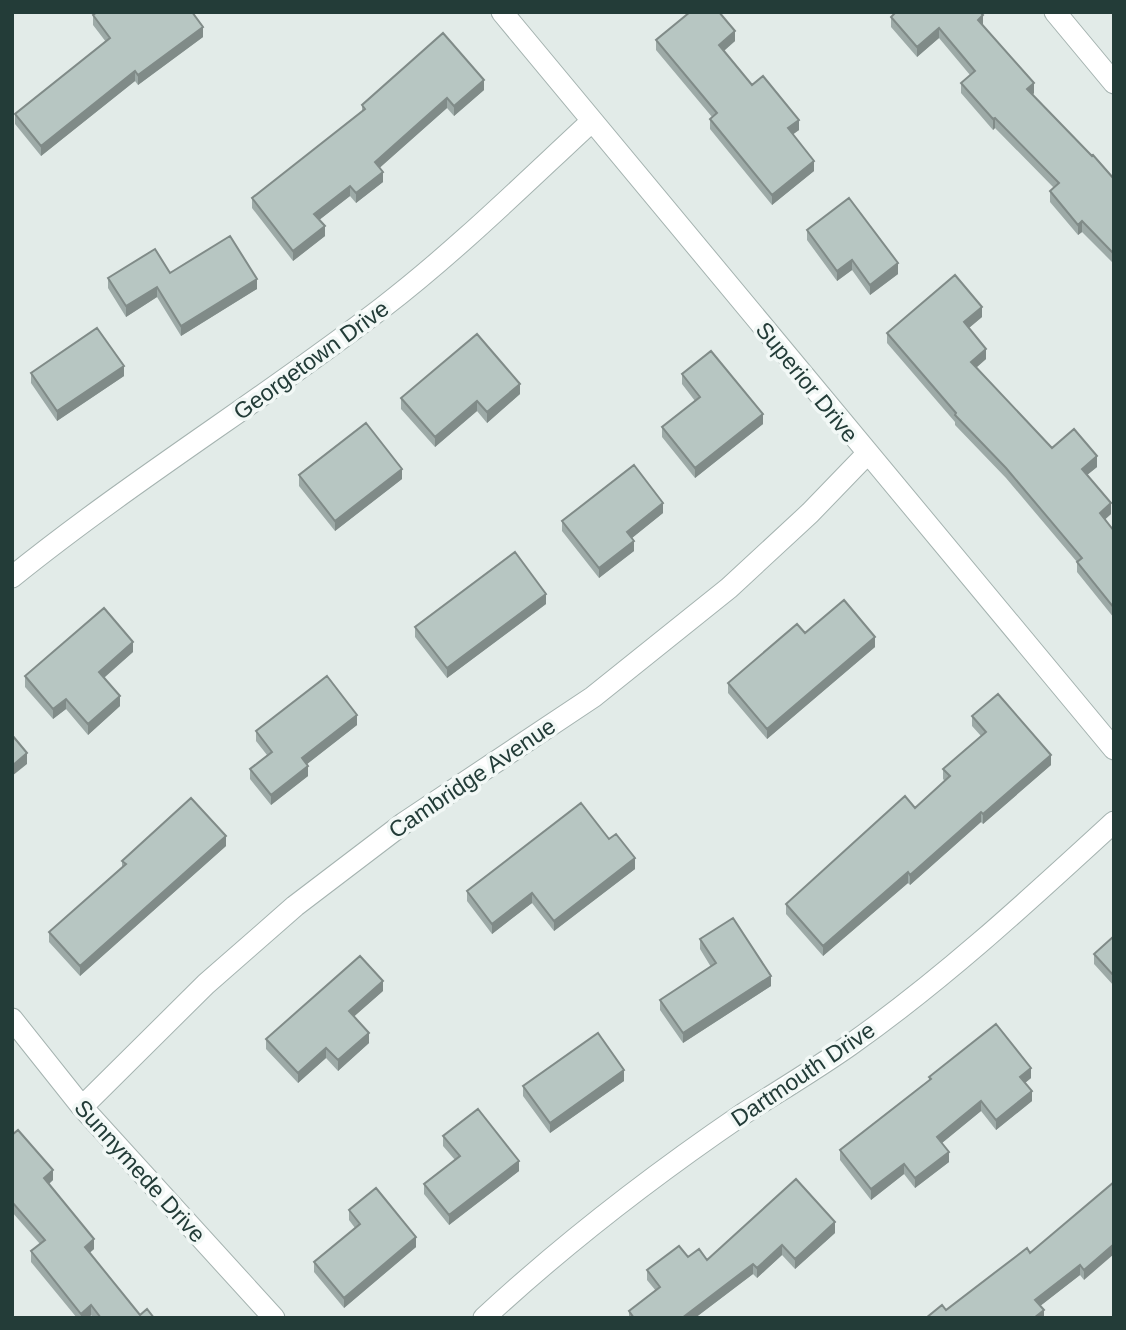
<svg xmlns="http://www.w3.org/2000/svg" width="1126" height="1330" viewBox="0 0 1126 1330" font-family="Helvetica,sans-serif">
  <rect width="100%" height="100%" fill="#e2ebe8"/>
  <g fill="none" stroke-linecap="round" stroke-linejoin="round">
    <g stroke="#a5b3b0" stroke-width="23">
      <path id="street" d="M502 12 1114 749
        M1055 12 1114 83
        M12 577C131 481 261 401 382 308 456 251 523 185 592 121
        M12 1019 82 1107 274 1318
        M82 1107 206 984 295 906 404 823 593 697 729 588 810 513 867 454
        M484 1318C565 1243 652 1176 743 1114 779 1091 816 1069 850 1045 945 978 1029 900 1114 822"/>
    </g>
    <use href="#street" stroke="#fff" stroke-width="21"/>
  </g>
  <path fill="#9daaa7" d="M93 15 203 37 138 85 135 81 41 156 15 124V114L106 42 93 25Z
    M891 17 983 26 1034 93 1033 95 1114 179V264L1082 232 1078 235 1050 202V191L1054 188 995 128 993 130 961 93V83L970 75 939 38 917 57 891 27Z
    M656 40 735 41 724 51 752 85 799 130 793 134 814 171 772 205 710 129V119L712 117 656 50Z
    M484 90 454 116 447 108 379 168 383 182 356 203 350 196 319 220 325 236 293 261 252 208V198L362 111V105Z
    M807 230 898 274 870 295 852 270 837 281 807 240Z
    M108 278 257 289 181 336 157 297 126 317 108 288Z
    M982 317 969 328 986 359 976 368 1052 448 1097 467 1087 475 1111 514 1104 520 1114 531V618L1077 572V562L1006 478 955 425V422L887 343V333Z
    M31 373 124 376 57 421 31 383Z
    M682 374 763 424 695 478 662 437V427L695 401 682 384Z
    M520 394 487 423 477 411 435 447 401 409V398Z
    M299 475 402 479 335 531 299 486Z
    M663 513 632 538 634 551 599 578 562 531V521Z
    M546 604 447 678 415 637V627Z
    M805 633 875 647 767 739 728 693V683Z
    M133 652 104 678 120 706 88 735 66 709 53 719 25 687V676Z
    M972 716 1051 765 983 824 981 822 910 885 908 883 823 956 786 914V904L915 808 945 781 943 779V769L981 736 972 726Z
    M357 725 307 764 308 776 271 805 250 779V769L267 755 256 741V731Z
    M609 839 635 869 554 931 532 903 492 934 467 901V891Z
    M226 846 80 976 49 942V932L122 867V861Z
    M1114 936V986L1094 964V954Z
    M700 939 771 986 683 1043 660 1010V1000L711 967 700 949Z
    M383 991 354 1016 369 1043 338 1071 326 1058 298 1083 266 1049V1039Z
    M929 1077 1031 1078 1025 1083 1032 1101 996 1130 981 1111 942 1143 949 1162 915 1188 904 1174 871 1200 840 1160V1150L929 1080Z
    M624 1081 550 1133 523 1096V1086Z
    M12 1135 53 1180 49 1184 94 1249 89 1253 140 1315 154 1318H93L91 1315 89 1318H77L31 1262V1251L40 1244 12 1212Z
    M443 1136 519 1171 449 1225 424 1194V1184L455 1160 443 1146Z
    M1114 1182 1084 1280 1080 1275 1040 1306 1044 1318 946 1310 1030 1253Z
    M349 1210 416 1247 344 1308 314 1272V1262L355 1228 349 1220Z
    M835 1233 795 1269 782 1255 757 1278 753 1274 695 1318H629V1311L656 1291 647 1280V1270L688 1257 707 1260Z"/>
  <path fill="#808b88" d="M983 15V25L978 20Z
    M203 27V37L138 85V75Z
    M939 28V38L917 57V47Z
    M735 31V41L719 55V45Z
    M135 71V81L41 156V146Z
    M484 80V90L454 116V106Z
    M1034 83V93L1027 100V89Z
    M447 98V108L375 172V162Z
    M995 118V128L993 130V119Z
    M799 120V130L788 138V128Z
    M814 161V171L772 205V195Z
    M383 172V182L356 203V193Z
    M350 186V196L314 224V214Z
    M1082 221V232L1078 235V225Z
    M325 226V236L293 261V251Z
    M852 260V270L837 281V271Z
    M898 263V274L870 295V285Z
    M257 279V289L181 336V326Z
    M157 287V297L126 317V306Z
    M982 307V317L964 332V322Z
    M986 349V359L971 372V362Z
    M124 366V376L57 421V411Z
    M520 384V394L487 423V412Z
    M477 401V411L435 447V437Z
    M763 414V424L695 478V468Z
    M1097 456V467L1082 479V469Z
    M402 469V479L335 531V521Z
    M663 503V513L627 542V532Z
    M1111 503V514L1100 524V513Z
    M634 541V551L599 578V568Z
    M546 594V604L447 678V668Z
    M875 637V647L767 739V729Z
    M133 642V652L99 682V672Z
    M120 696V706L88 735V724Z
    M66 699V709L53 719V709Z
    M357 715V725L302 768V758Z
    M27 753V764L12 776V766Z
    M1051 755V765L983 824V814Z
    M308 766V776L271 805V795Z
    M981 812V822L910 885V875Z
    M226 836V846L80 976V966Z
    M635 858V869L554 931V921Z
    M908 872V883L823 956V946Z
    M532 893V903L492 934V924Z
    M771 976V986L683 1043V1033Z
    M383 981V991L349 1021V1011Z
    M369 1033V1043L338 1071V1060Z
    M326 1048V1058L298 1083V1073Z
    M1031 1068V1078L1020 1087V1077Z
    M624 1070V1081L550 1133V1123Z
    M1032 1091V1101L996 1130V1120Z
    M981 1101V1111L937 1147V1137Z
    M949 1152V1162L915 1188V1178Z
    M519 1161V1171L449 1225V1215Z
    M904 1164V1174L871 1200V1189Z
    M53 1170V1180L44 1188V1178Z
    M835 1222V1233L795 1269V1259Z
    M416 1237V1247L344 1308V1298Z
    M94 1239V1249L85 1257V1247Z
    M1114 1244V1254L1084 1280V1270Z
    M782 1245V1255L757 1278V1268Z
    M753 1264V1274L695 1318H682Z
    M1080 1265V1275L1035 1310V1300Z
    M91 1305V1315L89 1318H81V1314Z
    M1044 1310V1318H1034Z"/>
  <path fill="#b7c6c2" stroke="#808b88" stroke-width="2" d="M97 12H192L203 27 138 75 135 71 41 146 15 114 110 38 93 15Z
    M690 12H719L735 31 719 45 752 85 763 76 799 120 788 128 814 161 772 195 710 119 717 113 656 40Z
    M896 12H980L983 15 978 20 1034 83 1027 89 1092 156 1093 155 1114 179V254L1082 221 1078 225 1050 191 1059 183 995 118 993 119 961 83 975 71 939 28 917 47 891 17Z
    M443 33 484 80 454 106 447 98 375 162 383 172 356 193 350 186 314 214 325 226 293 251 252 198 365 109 362 105Z
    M849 198 898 263 870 285 852 260 837 271 807 230Z
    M230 236 257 279 181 326 157 287 126 306 108 278 155 249 170 273Z
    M955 275 982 307 964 322 986 349 971 362 1052 448 1074 429 1097 456 1082 469 1111 503 1100 513 1114 531V608L1077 562 1082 558 1006 468 955 415 956 413 887 333Z
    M97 328 124 366 57 411 31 373Z
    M477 334 520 384 487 412 477 401 435 437 401 398Z
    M711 351 763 414 695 468 662 427 700 397 682 374Z
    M366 423 402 469 335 521 299 475Z
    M634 465 663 503 627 532 634 541 599 568 562 521Z
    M515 552 546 594 447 668 415 627Z
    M844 600 875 637 767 729 728 683 797 624 805 633Z
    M104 608 133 642 99 672 120 696 88 724 66 699 53 709 25 676Z
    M327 676 357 715 302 758 308 766 271 795 250 769 272 752 256 731Z
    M998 694 1051 755 983 814 981 812 910 875 908 872 823 946 786 904 905 796 915 808 950 776 943 769 986 732 972 716Z
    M12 735 27 753 12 766Z
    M191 798 226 836 80 966 49 932 126 864 122 861Z
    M581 803 609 839 616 834 635 858 554 921 532 893 492 924 467 891Z
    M733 918 771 976 683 1033 660 1000 716 963 700 939Z
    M1114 936V976L1094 954Z
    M360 956 383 981 349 1011 369 1033 338 1060 326 1048 298 1073 266 1039Z
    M996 1024 1031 1068 1020 1077 1032 1091 996 1120 981 1101 937 1137 949 1152 915 1178 904 1164 871 1189 840 1150 931 1079 929 1077Z
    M598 1033 624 1070 550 1123 523 1086Z
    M478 1109 519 1161 449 1215 424 1184 460 1156 443 1136Z
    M18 1130 53 1170 44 1178 94 1239 85 1247 140 1315 147 1309 154 1318H101L91 1305 81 1314 31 1251 45 1240 12 1202V1135Z
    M796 1179 835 1222 795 1259 782 1245 757 1268 753 1264 682 1318H634L629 1311 660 1287 647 1270 679 1246 688 1257 699 1249 707 1260Z
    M1114 1182V1244L1084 1270 1080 1265 1035 1300 1044 1310 1034 1318H926L942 1305 946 1310 1027 1248 1030 1253Z
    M376 1188 416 1237 344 1298 314 1262 360 1224 349 1210Z"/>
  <g text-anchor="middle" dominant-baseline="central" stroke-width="7" stroke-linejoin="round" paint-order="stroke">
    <g font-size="23" fill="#233c38" stroke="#f2f8f6">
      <text transform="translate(311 360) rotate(-36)">Georgetown Drive</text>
      <text transform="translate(807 382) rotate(51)">Superior Drive</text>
      <text transform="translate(472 778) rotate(-34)">Cambridge Avenue</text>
      <text transform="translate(803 1074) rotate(-34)">Dartmouth Drive</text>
      <text transform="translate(140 1171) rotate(48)">Sunnymede Drive</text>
    </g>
  </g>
  <rect width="1126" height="1330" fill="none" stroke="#233c38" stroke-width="28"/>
</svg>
